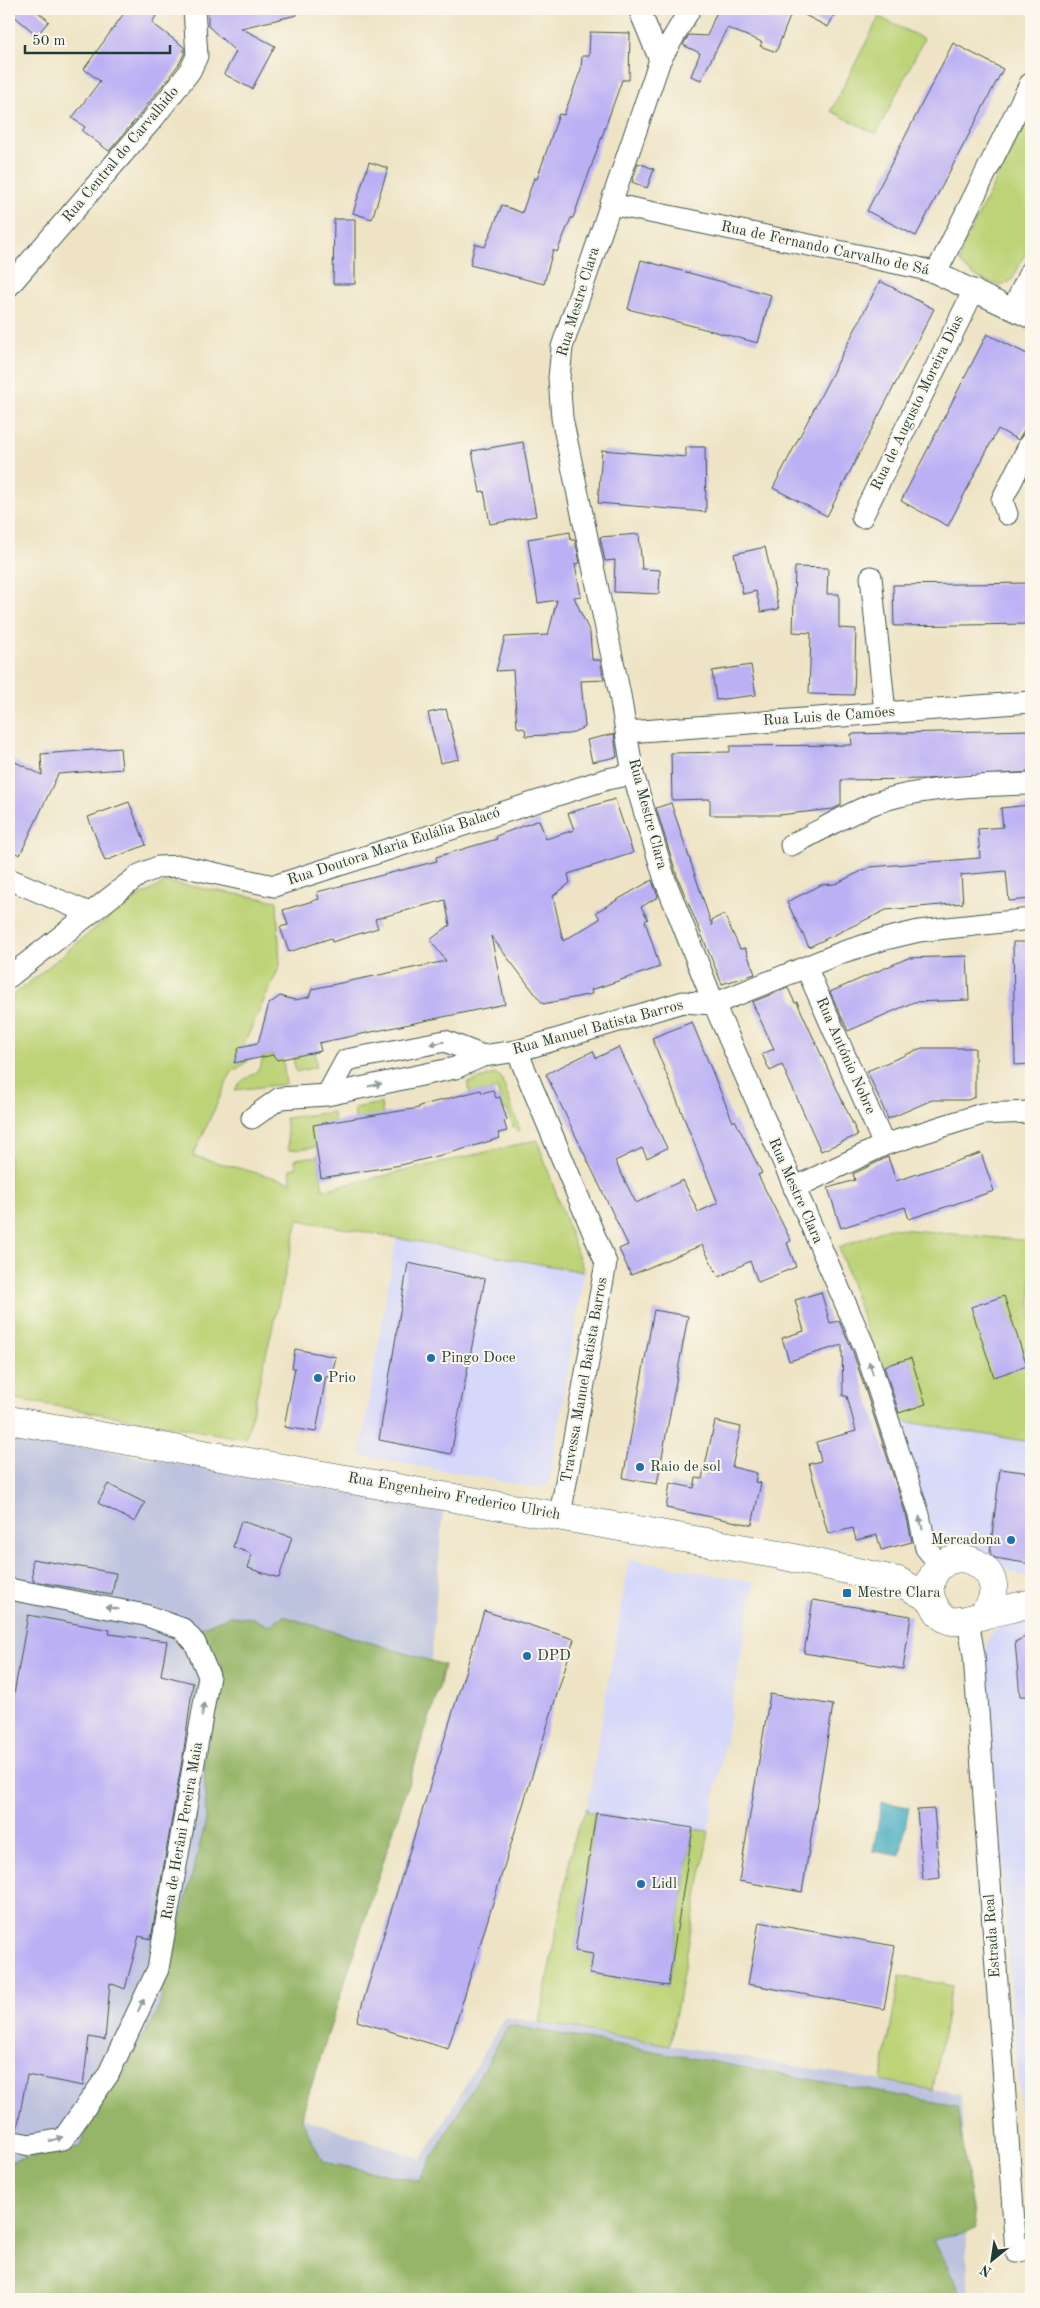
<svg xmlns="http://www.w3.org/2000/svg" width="1040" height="2308" viewBox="0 0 1040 2308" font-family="'Old Standard TT',serif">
  <rect width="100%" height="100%" fill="#fbf7ec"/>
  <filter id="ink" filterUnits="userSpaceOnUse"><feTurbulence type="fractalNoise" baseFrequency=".02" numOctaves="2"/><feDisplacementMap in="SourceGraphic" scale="10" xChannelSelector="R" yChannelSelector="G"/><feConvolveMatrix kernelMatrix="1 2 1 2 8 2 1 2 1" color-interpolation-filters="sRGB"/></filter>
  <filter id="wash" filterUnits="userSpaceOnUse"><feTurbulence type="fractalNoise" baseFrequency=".0096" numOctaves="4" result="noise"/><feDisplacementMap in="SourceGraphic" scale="20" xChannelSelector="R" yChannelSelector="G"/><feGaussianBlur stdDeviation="1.12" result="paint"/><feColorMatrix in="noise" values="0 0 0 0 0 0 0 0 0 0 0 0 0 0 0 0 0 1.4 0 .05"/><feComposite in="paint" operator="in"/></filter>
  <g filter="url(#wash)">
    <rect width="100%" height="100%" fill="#eee4c5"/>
    <path fill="#d5d8f9" d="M396 1237 584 1272 549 1484 538 1488 360 1455Z
      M897 1420 1031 1439V1580L959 1548 931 1529Z
      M629 1559 754 1582 670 2045 539 2022 574 1837 587 1808Z
      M1031 1614V2207L1028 2204 985 1659 987 1642 995 1630 1012 1615Z"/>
    <path fill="#bdc3de" d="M9 1434 443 1509 431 1667 302 2118 422 2159 505 2017 961 2094 969 2299H9Z"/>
    <path fill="#bdd377" stroke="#6e8856" d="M879 17 924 39 876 134 831 111Z
      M1031 110V242L1012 280 1004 285C987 284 970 275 960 262L961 250Z
      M166 882 277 901 280 966 236 1061 249 1060 231 1073 193 1156 291 1182 290 1169 296 1168 295 1159 318 1156 323 1190 537 1140 584 1272 298 1220 246 1439 9 1398V999L120 908Z
      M315 1050 316 1067 296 1072 292 1054Z
      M282 1054 286 1084 235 1090C242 1075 263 1076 262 1057Z
      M495 1074 501 1077 520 1130 517 1131 513 1127 508 1111 503 1109 497 1089 471 1096 467 1083Z
      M381 1103 383 1115 355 1119 354 1108Z
      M333 1112 334 1122 316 1147 289 1150 285 1118Z
      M889 1228 1031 1241V1442L897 1420 839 1248Z
      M587 1808 588 1812 596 1813 575 1950 593 1954 590 1974 668 1986 693 1829 709 1831 670 2045 539 2022 574 1837Z
      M900 1976 952 1986 933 2090 881 2080Z"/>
    <path fill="#96b568" stroke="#5a794e" d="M230 1616 253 1618 268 1626 283 1616 444 1665 439 1688 301 2118 323 2162 419 2181 509 2025 957 2106 976 2229 934 2240 964 2299H9L11 2161 79 2147 99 2106 157 2014 206 1820 204 1760 222 1668 195 1630Z"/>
    <path fill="#3ea9be" stroke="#2e7379" d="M882 1802 909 1807 900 1856 873 1851Z"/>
    <g id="blocks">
      <path fill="#bcb0f4" d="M9 9H34L49 21 37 35 9 12Z
        M127 9H160L152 23 184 47V54L179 64 142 112 109 151 82 131 85 127 72 118 100 81 84 69Z
        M208 9H296L297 15 241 28 275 46 252 89 224 74 236 52 208 26Z
        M718 9H837L828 27 793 9 776 52 760 46 762 42 727 28 701 80 691 76 700 53 683 45 689 35 707 36Z
        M590 32 630 33 629 80H622L573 218H571L557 252 553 250 544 284 470 265 475 244 485 247 502 205 522 213 534 178 537 179 559 114 564 115 581 69 582 56H589Z
        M953 43 1003 69 916 236 867 211Z
        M369 162 388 168 372 219 353 213Z
        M638 163 654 169 647 188 632 182Z
        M334 219H355V284H333Z
        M641 260 771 295 758 343 628 309Z
        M880 281 934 309 827 516 773 488Z
        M987 334 1031 356V418L1018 440 998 429 948 526 901 501Z
        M523 442 536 516 490 524 484 491 480 492 472 451Z
        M686 447H705L706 512 598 503 602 450 686 457Z
        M570 532 571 540H575L580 563 575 564 581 596 574 597 590 633 592 660H600L604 680 581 681 585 727 569 734 526 736 525 729 517 727 513 670 496 671 505 637 548 635 557 600 538 603 528 539Z
        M639 534 642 569 660 570 659 594 614 592 615 560 605 561 600 537Z
        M765 547 779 609 761 612 756 591 743 594 734 554Z
        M795 567 828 568 827 594H839V628L856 629 854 695 809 694 811 633 793 632Z
        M1031 583V624L894 626 893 585Z
        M751 665 756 695 716 700 712 671Z
        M446 709 459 759 440 763 428 713Z
        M1031 730V772L926 779 841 780V805L833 809 779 815H710V799L672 800 671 753 730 752V746L852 745 851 734Z
        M614 734 617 757 592 762 587 740Z
        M120 748 122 769 58 774 20 855 9 850V759L42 775 41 754Z
        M615 799 633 853 568 874 570 883 553 896 563 941 600 919 596 912 652 880 658 897 641 907 648 919 645 921 660 967 591 990 592 994 543 1004 491 936 505 1004 319 1043 321 1051 277 1060 273 1055 234 1063 239 1047 258 1043 269 1004 280 996 295 1000 309 997 312 989 446 961 430 940 450 925 445 900 375 919 378 928 332 942 331 938 289 952 280 927 288 925 283 910 319 899 317 892 437 861 436 857 497 839 496 836 539 820 546 839 574 830 568 813Z
        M129 802 146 845 105 861 88 817Z
        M671 803 712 926V920L724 914 740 949 745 948 755 974 722 984 677 876 656 808Z
        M1030 805 1031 899 1009 901 1006 871 961 875 963 903 886 910 809 947 787 902 821 885 835 884 870 867 980 858 978 829 1003 827 1001 808Z
        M1013 942H1031V1064L1015 1065Z
        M967 956 969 1000 914 1002 848 1031 830 992 908 958Z
        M788 988 795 1003 797 1002 858 1135 821 1151 782 1065 770 1071 762 1054 774 1049 752 1002Z
        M692 1022 733 1122 735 1120 762 1173 758 1175 791 1241 787 1243 796 1267 758 1282 750 1261 719 1277 702 1245 631 1275 619 1249 628 1245 546 1074 593 1051 596 1058 619 1047 667 1148 647 1158 642 1148 615 1161 636 1203 683 1180 698 1212 718 1203 652 1038Z
        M922 1048H975V1097L968 1100H932L888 1119 867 1071Z
        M481 1090 482 1093 493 1090 496 1098 500 1097 507 1120 504 1121 507 1131 498 1133 500 1138 457 1151 401 1165 321 1178 313 1125 419 1108V1106Z
        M981 1153 994 1191 909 1219 905 1207 841 1228 828 1188 855 1180 853 1174 888 1157 896 1181Z
        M408 1263 485 1279 451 1454 379 1440Z
        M821 1292 830 1323 839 1321 853 1352 907 1518 912 1542 881 1550 877 1535 856 1540 853 1528 828 1534 809 1464 821 1461 816 1442 856 1431 847 1396H843L842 1345 789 1361 782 1338 804 1331 795 1300Z
        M1004 1296 1027 1366 994 1377 971 1307Z
        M654 1310 688 1316 657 1484 623 1478Z
        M295 1349 336 1357 331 1378 326 1376 316 1432 284 1427 295 1368H292Z
        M911 1358 926 1404 899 1413 884 1366Z
        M715 1421 741 1427 732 1467 757 1473 755 1482 761 1483 752 1525 666 1508 670 1483 694 1488 696 1478 702 1479Z
        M1000 1469 1031 1473V1564L995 1558 990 1553Z
        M108 1484 145 1503 135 1522 98 1503Z
        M241 1521 292 1537 279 1578 248 1568 252 1554 233 1547Z
        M32 1559 116 1573 112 1595 33 1581Z
        M813 1600 911 1616 903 1669 804 1653Z
        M484 1611 574 1639 448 2049 357 2021Z
        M28 1615 110 1630 109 1634 167 1641 161 1675 193 1683 184 1749 151 1939 139 1936 125 1989 110 1983 105 2040 89 2037 83 2086 27 2075 17 2130 9 2129V1723Z
        M1031 1634V1696H1020L1015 1642Z
        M770 1694 833 1705 802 1892 739 1881Z
        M934 1809 940 1878 923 1880 917 1810Z
        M596 1813 693 1828 668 1986 590 1974 593 1954 575 1951Z
        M759 1922 895 1946 884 2009 748 1984Z"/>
    </g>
  </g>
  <g filter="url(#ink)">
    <use href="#blocks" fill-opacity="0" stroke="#3e564a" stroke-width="1"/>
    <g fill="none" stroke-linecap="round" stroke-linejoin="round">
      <g stroke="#3e564a" stroke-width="23">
        <path id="street" d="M639 9 660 60
          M690 9 660 60 562 347 559 378 562 418 620 695 633 774 665 880 714 1004 865 1348 919 1515 926 1548 941 1566
          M611 204 915 267 936 273 1031 318
          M936 273 1030 84
          M9 286 152 120 190 71 197 56 194 9
          M1013 309 1031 270
          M1007 514 1002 500 1031 442
          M862 517 974 290
          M871 577 885 713
          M628 732 1031 702
          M791 845C818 832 845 815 873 804 917 787 984 785 1031 784
          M9 879 89 913
          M806 967 884 1145
          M9 977 139 875 158 867 181 866 274 886 607 779 633 774
          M517 1051 606 1263 560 1515
          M327 1095 346 1060 445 1041 483 1056
          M252 1118 280 1098 327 1095 455 1068 483 1056 517 1051 683 1002 714 1004 843 952 885 939 919 931 1031 919
          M794 1188 884 1145 982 1114 1031 1112
          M9 1589 145 1615 183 1629 195 1643 209 1676 158 1969 108 2075 63 2139 30 2145 9 2141
          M968 1621 974 1655 1016 2252 1031 2248"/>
      </g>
      <g stroke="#3e564a" stroke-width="29">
        <path id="secondary" d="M9 1420 780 1555 898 1581 931 1599
          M981 1616C1021 1576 954 1534 933 1576 928 1586 929 1596 934 1605 946 1630 965 1620 983 1615 998 1611 1013 1608 1028 1604"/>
      </g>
      <use href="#street" stroke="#fff" stroke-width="21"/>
      <use href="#secondary" stroke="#fff" stroke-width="28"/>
    </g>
    <defs><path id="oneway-solid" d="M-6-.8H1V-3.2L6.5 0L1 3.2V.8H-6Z" transform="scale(1.25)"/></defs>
    <g fill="#8f9e9a">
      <use href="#oneway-solid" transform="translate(437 1043) rotate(171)"/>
      <use href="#oneway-solid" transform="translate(375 1085) rotate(-12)"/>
      <use href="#oneway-solid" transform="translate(871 1368) rotate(-107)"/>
      <use href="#oneway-solid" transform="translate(921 1523) rotate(-103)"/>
      <use href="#oneway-solid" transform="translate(112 1608) rotate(-169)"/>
      <use href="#oneway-solid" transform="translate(203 1710) rotate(-80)"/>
      <use href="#oneway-solid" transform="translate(141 2005) rotate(-64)"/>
      <use href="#oneway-solid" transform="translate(56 2139) rotate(-17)"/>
    </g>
  </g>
  <g fill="#1f6fb2" stroke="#fbf7ec" stroke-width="2">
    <circle cx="431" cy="1358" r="5"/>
    <circle cx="318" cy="1378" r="5"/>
    <circle cx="640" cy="1467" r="5"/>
    <circle cx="1011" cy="1540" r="5"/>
    <rect x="842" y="1588" width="10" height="10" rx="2.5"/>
    <circle cx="527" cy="1656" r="5"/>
    <circle cx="641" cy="1884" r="5"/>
  </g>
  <g text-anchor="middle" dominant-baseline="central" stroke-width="4" stroke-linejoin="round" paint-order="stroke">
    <g font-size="15" fill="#1f3d34" stroke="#fbf7ec">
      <text transform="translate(121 155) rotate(-50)">Rua Central do Carvalhido</text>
      <text transform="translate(825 249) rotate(12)">Rua de Fernando Carvalho de Sá</text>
      <text transform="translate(579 302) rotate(-73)">Rua Mestre Clara</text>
      <text transform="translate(918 403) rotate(-64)">Rua de Augusto Moreira Dias</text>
      <text transform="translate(829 717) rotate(-4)">Rua Luis de Camões</text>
      <text transform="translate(647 814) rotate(75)">Rua Mestre Clara</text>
      <text transform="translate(394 847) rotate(-18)">Rua Doutora Maria Eulália Balacó</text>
      <text transform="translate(598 1028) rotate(-15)">Rua Manuel Batista Barros</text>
      <text transform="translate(845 1056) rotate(66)">Rua António Nobre</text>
      <text transform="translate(795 1191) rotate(66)">Rua Mestre Clara</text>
      <text transform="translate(585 1380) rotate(-80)">Travessa Manuel Batista Barros</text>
      <text transform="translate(454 1497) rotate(10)">Rua Engenheiro Frederico Ulrich</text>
      <text transform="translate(183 1831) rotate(-80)">Rua de Herâni Pereira Maia</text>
      <text transform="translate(993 1936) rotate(-94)">Estrada Real</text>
    </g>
    <g font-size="15" fill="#1f3d34" stroke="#fbf7ec" text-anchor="start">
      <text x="441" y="1358">Pingo Doce</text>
      <text x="328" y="1378">Prio</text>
      <text x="650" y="1467">Raio de sol</text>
      <text x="1001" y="1540" text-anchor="end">Mercadona</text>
      <text x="857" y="1593">Mestre Clara</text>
      <text x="537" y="1656">DPD</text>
      <text x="651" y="1884">Lidl</text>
    </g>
  </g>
  <rect width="1040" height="2308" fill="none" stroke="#fbf7ec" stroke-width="30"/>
  <g transform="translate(992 2260) rotate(210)" stroke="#fbf7ec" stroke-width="4" paint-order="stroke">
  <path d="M0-4L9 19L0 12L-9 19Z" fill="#1f3d34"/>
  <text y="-8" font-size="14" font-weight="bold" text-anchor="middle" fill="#1f3d34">N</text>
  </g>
  <path d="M25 45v8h145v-8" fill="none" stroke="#1f3d34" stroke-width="2.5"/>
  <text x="32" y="45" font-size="15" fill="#1f3d34" stroke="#fbf7ec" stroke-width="4" paint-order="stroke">50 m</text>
</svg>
